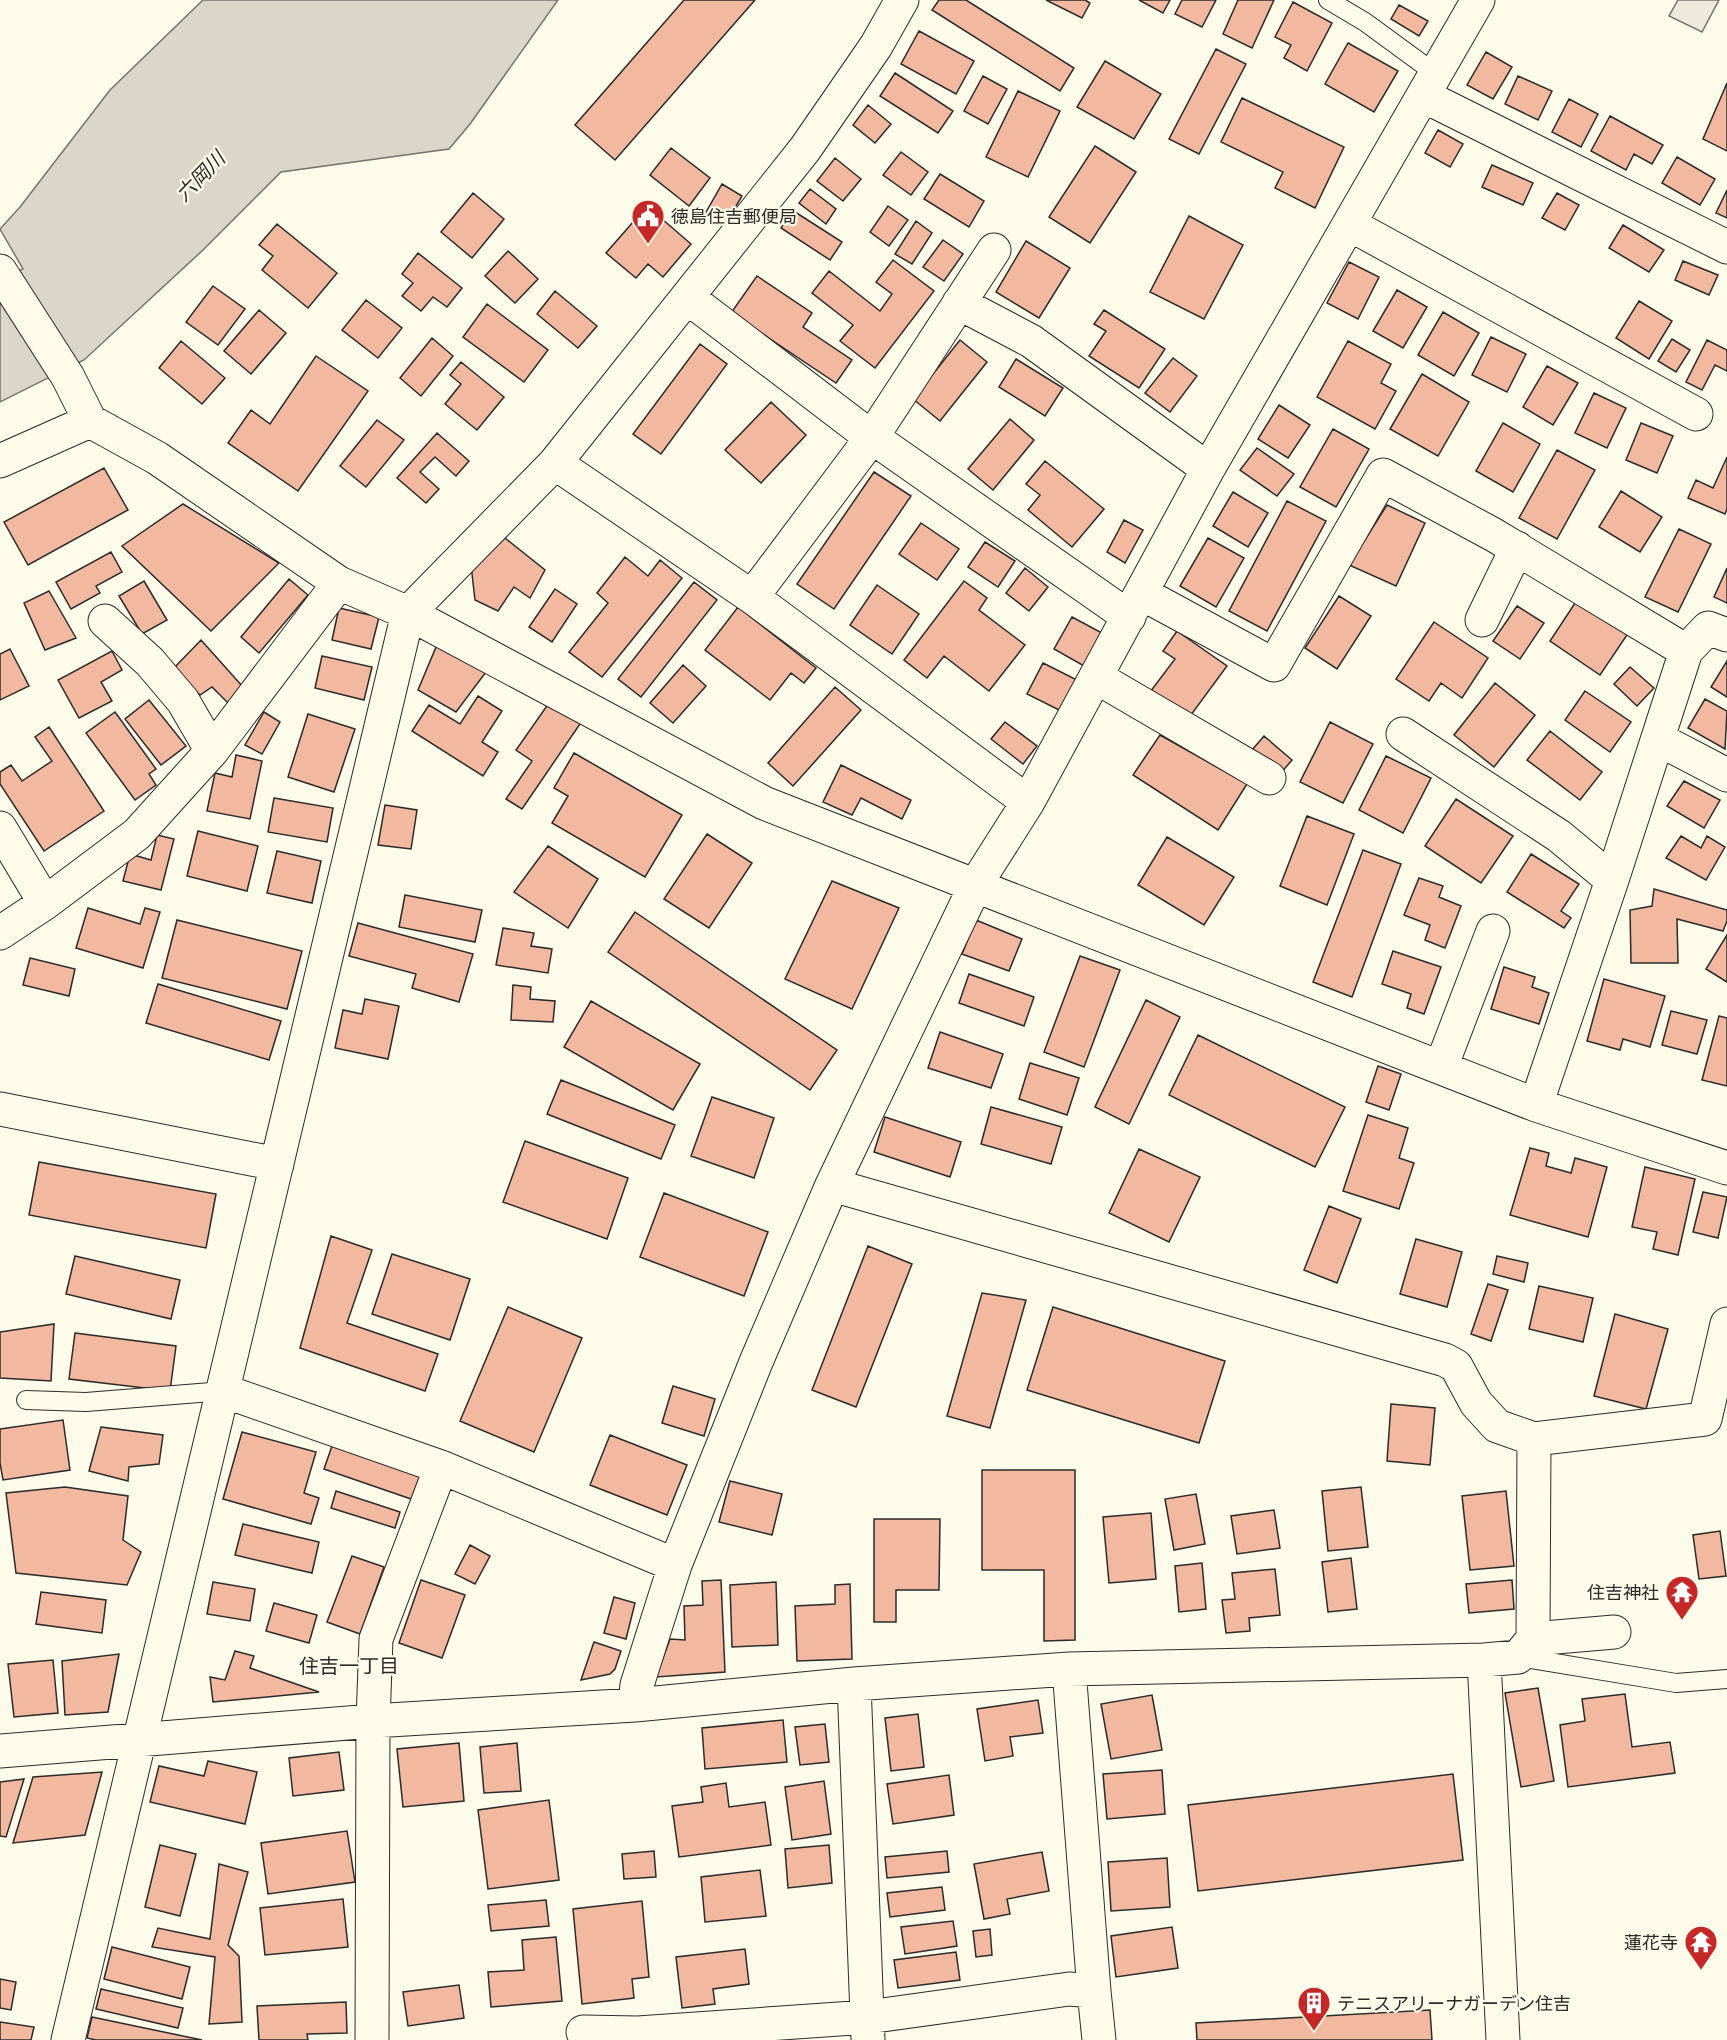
<svg xmlns="http://www.w3.org/2000/svg" width="1727" height="2040" viewBox="0 0 1727 2040" font-family="Ubuntu,'Noto Sans JP',sans-serif">
  <rect width="100%" height="100%" fill="#fdfbea"/>
  <path fill="#eceadb" stroke="#74746e" stroke-width="1.5" d="M1678 0H1719L1702 32 1669 16Z"/>
  <path fill="#d8d7c9" stroke="#74746e" stroke-width="1.5" d="M203 0H558L470 124 449 149 281 172 203 250 84 360 0 402V279L23 269 0 229 20 207 110 90Z"/>
  <path fill="#f2b8a0" stroke="#2b2b2b" stroke-width="1.5" d="M684 0H755L615 160 575 125Z
    M939 0H966L1074 68 1060 91 932 10Z
    M1046 0H1085L1090 3 1082 18Z
    M1139 0H1170L1163 13Z
    M1182 0H1216L1202 27 1175 14Z
    M1238 0H1274L1252 48 1223 34Z
    M1293 2 1332 23 1307 71 1284 58 1291 45 1275 37Z
    M1399 5 1428 21 1419 36 1391 19Z
    M919 31 974 61 956 94 901 64Z
    M1348 43 1398 71 1374 112 1325 84Z
    M1216 49 1246 64 1199 154 1169 139Z
    M1486 52 1512 67 1493 99 1467 85Z
    M1105 61 1161 94 1134 139 1077 107Z
    M895 73 953 111 938 133 880 96Z
    M983 76 1007 89 988 124 964 111Z
    M1518 76 1552 91 1538 120 1505 104Z
    M1727 83V151L1703 139Z
    M1018 91 1060 111 1028 177 986 157Z
    M1242 98 1344 147 1315 208 1275 188 1283 172 1221 142Z
    M1569 99 1598 114 1581 147 1552 132Z
    M868 105 891 124 875 143 853 125Z
    M1610 116 1663 145 1652 164 1634 154 1626 170 1591 151Z
    M1438 130 1463 144 1450 167 1425 153Z
    M1095 146 1136 172 1090 243 1049 217Z
    M671 148 710 178 689 206 650 175Z
    M901 152 928 172 911 195 883 175Z
    M1677 157 1715 179 1700 205 1662 183Z
    M835 158 861 179 843 201 817 181Z
    M1492 165 1533 183 1523 205 1482 187Z
    M940 174 984 201 969 227 924 199Z
    M722 184 742 196 725 225 705 214Z
    M810 189 836 209 826 224 799 203Z
    M1727 190V218L1716 213Z
    M473 193 504 219 472 258 441 232Z
    M1557 193 1579 205 1565 230 1542 218Z
    M647 206 691 244 663 277 648 264 636 278 606 253Z
    M888 206 908 220 889 246 870 232Z
    M792 210 842 242 830 260 781 228Z
    M1189 216 1243 245 1204 319 1150 292Z
    M916 221 932 233 912 264 895 254Z
    M277 224 337 273 308 308 262 270 273 256 259 245Z
    M1623 225 1664 250 1649 272 1609 248Z
    M943 240 963 254 944 281 923 267Z
    M1026 241 1070 268 1039 318 996 292Z
    M508 251 538 279 515 303 485 276Z
    M418 253 462 288 447 307 433 297 421 311 402 296 413 283 402 274Z
    M893 260 934 291 875 368 840 341 853 325 812 293 829 271 880 311 892 294 876 282Z
    M1683 261 1718 275 1709 295 1675 280Z
    M1349 262 1379 277 1358 319 1327 303Z
    M757 276 812 313 803 327 852 360 836 383 731 313Z
    M213 286 245 309 218 345 186 322Z
    M1397 290 1427 307 1403 348 1373 331Z
    M555 291 597 326 578 348 537 314Z
    M366 300 402 328 378 358 342 330Z
    M1639 301 1672 321 1649 359 1616 338Z
    M487 304 548 350 524 382 463 337Z
    M259 310 286 333 251 374 224 351Z
    M1104 310 1165 349 1139 388 1089 356 1106 331 1094 324Z
    M1443 312 1479 333 1454 376 1418 355Z
    M1491 337 1526 354 1507 392 1472 375Z
    M432 338 453 356 421 396 400 378Z
    M1672 339 1690 350 1676 372 1658 361Z
    M960 340 987 362 940 421 913 399Z
    M1707 340 1727 350V371L1715 365 1702 390 1686 382Z
    M181 341 225 378 202 404 159 368Z
    M1348 341 1391 364 1381 383 1396 391 1375 429 1317 397Z
    M700 344 727 364 661 454 633 434Z
    M316 356 368 391 298 491 228 443 251 410 270 424Z
    M1173 358 1197 376 1170 412 1145 393Z
    M1016 359 1063 388 1045 416 999 387Z
    M461 362 504 397 477 430 445 404 461 384 450 375Z
    M1547 366 1578 383 1553 425 1523 407Z
    M1422 374 1469 402 1438 456 1390 429Z
    M1594 393 1626 408 1607 448 1575 433Z
    M771 402 806 435 761 483 725 450Z
    M1279 405 1310 425 1288 458 1258 439Z
    M1010 419 1034 440 993 490 968 469Z
    M377 420 404 440 366 487 340 466Z
    M1503 423 1540 444 1513 492 1476 471Z
    M1641 423 1673 436 1657 473 1626 460Z
    M1333 429 1369 449 1336 507 1300 487Z
    M437 433 469 461 456 476 435 457 420 472 439 489 426 503 397 478Z
    M1257 448 1294 474 1277 496 1240 470Z
    M1557 450 1595 470 1557 539 1519 518Z
    M1727 457V509L1725 514 1688 498 1696 480 1713 488Z
    M1045 461 1104 509 1072 547 1028 510 1040 495 1026 484Z
    M104 468 128 510 28 565 4 522Z
    M874 472 911 496 834 609 797 584Z
    M1621 491 1662 517 1640 552 1599 527Z
    M1233 492 1268 513 1248 547 1213 526Z
    M1287 501 1326 521 1267 631 1229 611Z
    M183 504 279 563 211 631 122 546Z
    M1387 505 1425 523 1396 586 1349 565Z
    M1124 520 1143 530 1125 563 1107 552Z
    M921 523 959 549 937 580 899 554Z
    M1679 529 1711 544 1678 612 1645 597Z
    M505 538 545 570 530 598 514 587 498 611 475 600 471 565Z
    M1208 538 1244 558 1216 607 1180 586Z
    M985 542 1015 561 998 587 968 567Z
    M111 552 122 572 96 586 100 593 71 609 56 582Z
    M625 557 648 576 660 560 682 578 602 677 569 652 608 603 597 593Z
    M1025 568 1048 587 1029 611 1006 593Z
    M1727 568V603L1714 597Z
    M289 579 308 595 259 653 241 637Z
    M144 581 167 620 142 634 119 596Z
    M964 581 987 598 979 610 1025 645 989 691 944 656 927 678 904 660Z
    M694 582 717 600 641 697 618 679Z
    M877 585 919 614 892 654 850 625Z
    M555 589 577 604 552 642 529 627Z
    M49 591 76 638 45 650 24 603Z
    M1339 596 1371 616 1337 669 1305 648Z
    M1579 597 1629 632 1600 675 1550 641Z
    M1517 606 1544 623 1520 659 1493 641Z
    M738 607 816 668 804 683 791 673 770 700 705 650Z
    M339 608 379 617 371 649 332 640Z
    M1072 617 1102 633 1084 666 1054 649Z
    M1434 622 1488 658 1462 698 1441 683 1429 701 1396 679Z
    M1177 631 1227 666 1188 719 1150 692 1175 659 1163 651Z
    M201 640 243 687 229 704 212 687 200 695 173 669Z
    M439 640 486 672 456 712 418 690Z
    M10 649 29 686 0 700V654Z
    M112 651 122 670 101 682 112 701 79 718 58 680Z
    M322 656 372 667 364 700 315 688Z
    M1727 661V697L1711 687Z
    M1043 663 1077 680 1061 711 1027 694Z
    M683 665 706 686 673 723 650 703Z
    M1630 667 1654 688 1637 706 1614 684Z
    M1495 683 1535 715 1494 767 1454 735Z
    M835 687 861 710 793 786 768 763Z
    M1585 691 1631 722 1610 752 1565 720Z
    M478 696 502 711 482 742 498 752 483 776 412 731 429 705 460 724Z
    M1705 699 1727 711 1725 749 1688 728Z
    M149 700 186 746 161 765 125 719Z
    M551 700 582 721 522 809 506 799 532 761 516 750Z
    M115 712 156 769 149 774 156 785 135 800 86 733Z
    M264 712 280 722 262 754 245 745Z
    M308 714 355 729 334 792 288 777Z
    M1005 722 1037 746 1023 764 991 739Z
    M1330 722 1373 744 1343 803 1300 782Z
    M49 727 104 811 44 851 0 784V772L11 765 22 781 52 761 35 737Z
    M1550 731 1602 772 1580 800 1527 760Z
    M1160 735 1247 784 1218 830 1133 775Z
    M1264 736 1292 760 1280 774 1252 750Z
    M574 753 682 815 645 877 552 823 568 796 554 788Z
    M236 755 262 761 250 819 207 811 215 773 232 777Z
    M1386 756 1431 778 1403 833 1359 810Z
    M841 765 911 800 902 819 861 798 852 815 823 802Z
    M1684 781 1720 800 1704 828 1667 806Z
    M274 798 333 808 327 842 268 832Z
    M1456 799 1513 836 1481 883 1425 846Z
    M385 805 417 810 411 849 378 845Z
    M1307 816 1354 834 1327 905 1280 886Z
    M198 831 258 846 247 891 187 876Z
    M707 834 752 863 709 928 664 899Z
    M157 835 174 839 161 890 123 881 130 854 151 860Z
    M1681 836 1701 848 1707 836 1725 847 1706 880 1666 858Z
    M1167 837 1234 877 1204 925 1138 885Z
    M548 846 598 879 568 928 514 892Z
    M1363 850 1401 864 1352 997 1313 982Z
    M277 851 321 861 312 903 267 893Z
    M1531 854 1579 884 1561 911 1571 918 1564 928 1507 892Z
    M1419 878 1443 886 1439 897 1461 906 1445 948 1425 940 1430 925 1404 915Z
    M832 881 899 908 852 1009 785 979Z
    M1654 889 1727 910V921L1723 931 1677 919 1678 963H1631L1630 910 1652 906Z
    M405 895 482 910 475 942 399 927Z
    M88 908 140 924 145 908 160 912 143 968 76 948Z
    M635 912 837 1050 810 1090 608 952Z
    M177 920 302 951 287 1009 162 978Z
    M976 920 1022 939 1009 971 962 954Z
    M358 923 473 954 459 1002 412 988 416 974 349 956Z
    M503 928 534 933 531 946 552 949 548 973 496 965Z
    M1727 935V982L1706 969Z
    M1393 951 1441 967 1424 1014 1407 1008 1411 994 1382 984Z
    M1080 956 1120 970 1084 1067 1044 1052Z
    M30 958 75 969 69 996 23 985Z
    M1504 967 1535 977 1532 987 1549 993 1539 1024 1491 1009Z
    M969 974 1034 997 1024 1026 959 1003Z
    M1604 979 1665 996 1650 1047 1623 1039 1620 1050 1587 1041Z
    M158 984 281 1021 269 1060 146 1023Z
    M513 985 531 987 530 999 555 1001 553 1022 511 1020Z
    M365 999 399 1006 388 1059 335 1048 343 1010 362 1014Z
    M1146 1000 1180 1017 1129 1124 1095 1107Z
    M591 1001 700 1064 673 1110 564 1047Z
    M1671 1011 1707 1020 1697 1054 1662 1045Z
    M1719 1016 1727 1018V1086L1702 1080Z
    M940 1032 1003 1054 991 1088 928 1068Z
    M1198 1035 1345 1107 1315 1167 1169 1095Z
    M1030 1063 1079 1078 1067 1115 1019 1099Z
    M1378 1066 1401 1074 1389 1110 1366 1102Z
    M561 1080 675 1125 661 1159 547 1114Z
    M712 1097 774 1118 754 1178 691 1156Z
    M991 1107 1062 1127 1051 1164 981 1144Z
    M1368 1115 1408 1128 1399 1158 1414 1163 1399 1209 1343 1191Z
    M885 1117 961 1142 950 1177 874 1152Z
    M525 1141 628 1178 607 1239 503 1202Z
    M1530 1148 1549 1153 1546 1166 1571 1173 1575 1158 1607 1167 1588 1237 1510 1215Z
    M1139 1149 1200 1177 1169 1242 1109 1213Z
    M39 1162 216 1194 206 1248 29 1215Z
    M1645 1167 1695 1179 1678 1255 1653 1249 1657 1232 1632 1227Z
    M1703 1192 1727 1197 1718 1238 1693 1232Z
    M664 1193 768 1232 744 1296 640 1257Z
    M1329 1206 1361 1219 1337 1283 1304 1270Z
    M331 1236 372 1250 347 1323 438 1354 425 1391 300 1348Z
    M1416 1239 1462 1252 1447 1307 1400 1294Z
    M868 1246 912 1264 856 1407 812 1390Z
    M392 1254 470 1279 450 1340 372 1314Z
    M75 1256 180 1280 171 1319 66 1294Z
    M1497 1256 1528 1263 1524 1282 1493 1274Z
    M1488 1284 1508 1290 1491 1341 1471 1334Z
    M1539 1286 1593 1298 1583 1342 1529 1329Z
    M982 1293 1026 1300 990 1428 947 1416Z
    M508 1307 582 1338 534 1452 460 1421Z
    M1053 1307 1225 1361 1199 1443 1027 1390Z
    M1615 1314 1668 1329 1646 1409 1594 1396Z
    M54 1324 51 1381 0 1378V1332Z
    M75 1333 176 1346 170 1391 69 1379Z
    M673 1386 715 1399 704 1436 662 1423Z
    M1391 1404 1435 1408 1430 1465 1387 1461Z
    M63 1420 70 1470 3 1480 0 1463V1429Z
    M101 1427 163 1435 159 1464 129 1467 128 1481 89 1471Z
    M242 1432 316 1452 304 1493 319 1498 311 1524 223 1499Z
    M610 1435 687 1465 667 1515 590 1485Z
    M333 1443 421 1474 411 1499 324 1469Z
    M982 1470H1075V1640L1044 1641V1570H982Z
    M730 1481 782 1494 772 1535 719 1522Z
    M65 1487 128 1496 123 1540 141 1552 127 1585 16 1573 6 1493Z
    M1361 1487 1368 1547 1328 1551 1322 1491Z
    M336 1491 400 1512 395 1528 331 1508Z
    M1506 1491 1514 1566 1470 1570 1462 1496Z
    M1196 1494 1205 1544 1174 1550 1165 1499Z
    M1274 1510 1280 1548 1237 1554 1231 1516Z
    M1151 1513 1156 1579 1109 1583 1103 1517Z
    M874 1519H940L939 1590H896V1622H874Z
    M243 1524 319 1542 312 1573 235 1555Z
    M1720 1531 1726 1576 1699 1579 1693 1535Z
    M470 1545 490 1556 475 1584 455 1574Z
    M352 1556 384 1567 360 1634 327 1622Z
    M1351 1558 1357 1609 1328 1612 1322 1562Z
    M1202 1563 1206 1609 1179 1612 1175 1566Z
    M1275 1569 1280 1615 1249 1618 1250 1631 1226 1633 1222 1600 1235 1599 1232 1573Z
    M421 1580 465 1595 442 1658 399 1643Z
    M721 1580 725 1672 656 1677 670 1639 685 1640 684 1606 703 1605 702 1581Z
    M1512 1580 1514 1609 1469 1613 1466 1584Z
    M213 1582 255 1589 250 1621 207 1614Z
    M776 1582 778 1645 732 1647 730 1585Z
    M850 1584 852 1659 797 1661 795 1606 835 1604V1585Z
    M41 1592 106 1600 102 1633 36 1624Z
    M614 1597 635 1603 626 1639 604 1633Z
    M274 1603 317 1615 309 1643 266 1631Z
    M594 1642 621 1651 615 1669 610 1674 581 1680Z
    M235 1651 254 1656 250 1668 319 1692 213 1702 210 1677 225 1680Z
    M119 1654 108 1712 65 1715 62 1661Z
    M53 1660 58 1713 14 1717 8 1664Z
    M1538 1688 1554 1781 1521 1787 1505 1693Z
    M1625 1694 1632 1747 1670 1742 1675 1773 1568 1787 1560 1725 1585 1721 1582 1699Z
    M1152 1695 1162 1750 1111 1759 1101 1704Z
    M1038 1700 1043 1733 1010 1737 1013 1756 985 1761 977 1709Z
    M918 1714 924 1767 891 1771 885 1718Z
    M783 1720 787 1762 705 1769 702 1728Z
    M825 1724 829 1762 800 1765 795 1727Z
    M459 1743 464 1801 403 1807 397 1749Z
    M517 1743 521 1791 484 1793 480 1747Z
    M339 1752 344 1790 293 1796 289 1758Z
    M208 1761 257 1772 245 1824 150 1802 159 1766 204 1776Z
    M1162 1770 1165 1814 1107 1819 1103 1774Z
    M102 1772 85 1835 13 1843 33 1777Z
    M1453 1774 1463 1860 1198 1891 1188 1805Z
    M949 1775 954 1815 893 1824 887 1784Z
    M24 1779 6 1837 0 1836V1782Z
    M824 1781 831 1834 792 1840 785 1787Z
    M726 1783 729 1807 765 1802 771 1845 679 1857 672 1806 703 1802 701 1787Z
    M549 1800 559 1880 488 1889 478 1810Z
    M347 1831 355 1882 268 1894 261 1843Z
    M160 1845 196 1854 180 1916 145 1907Z
    M829 1845 832 1883 788 1888 785 1849Z
    M654 1851 656 1877 624 1879 622 1854Z
    M947 1851 949 1872 887 1878 885 1857Z
    M1042 1852 1049 1891 1007 1899 1010 1914 984 1919 974 1864Z
    M1167 1858 1170 1907 1111 1911 1108 1862Z
    M219 1864 248 1872 228 1945 239 1956 242 2022 209 2024 215 1957 152 1947 158 1928 210 1939Z
    M760 1870 766 1916 705 1922 701 1877Z
    M942 1887 945 1910 890 1917 887 1893Z
    M343 1899 348 1947 265 1955 260 1908Z
    M546 1900 549 1926 491 1931 488 1905Z
    M642 1901 649 1977 632 1979 634 1998 582 2004 573 1909Z
    M953 1921 957 1946 905 1954 901 1927Z
    M1172 1927 1178 1968 1116 1977 1111 1936Z
    M990 1929 992 1955 976 1957 973 1931Z
    M556 1937 562 2001 491 2007 488 1972 524 1970 522 1940Z
    M112 1947 190 1967 182 1999 104 1979Z
    M745 1949 749 1984 713 1989 715 2004 682 2008 676 1957Z
    M956 1952 960 1980 898 1988 894 1960Z
    M0 1979 16 1982 11 2010 0 2008Z
    M459 1985 464 2018 408 2026 403 1992Z
    M101 1989 183 2008 178 2028 96 2009Z
    M346 2002 347 2033 307 2034 308 2040H259L257 2006Z
    M1430 2010 1432 2040H1197L1196 2023Z
    M92 2017 202 2040H96L87 2038Z
    M0 2022 34 2027 31 2040H0Z"/>
  <g fill="none" stroke-linecap="round" stroke-linejoin="round">
    <g stroke="#2b2b2b" stroke-width="20">
      <path id="service" d="M1328 0 1365 22 1436 74
        M26 1400 86 1402 224 1391
        M1518 1657 1676 1683 1727 1679"/>
    </g>
    <g stroke="#2b2b2b" stroke-width="35">
      <path id="minor" d="M1424 96 1727 247
        M1349 224 1696 414
        M0 271 68 377 90 421 157 458 339 583 408 613 764 803 1536 1105 1727 1168
        M687 297 859 428 1129 617
        M959 303 1031 341 1208 469
        M0 461 90 421
        M555 463 752 597 1028 802
        M1141 593 1274 665 1383 475 1494 535 1686 651 1708 628 1727 635
        M752 597 872 437 994 250
        M1482 620 1517 548
        M105 621 150 662 183 701 212 751
        M1096 677 1269 778
        M1403 734 1559 836 1612 880
        M1658 739 1727 775
        M0 828 45 903
        M0 933 45 903 137 834 212 751 339 583
        M1441 1067 1493 931
        M1536 1105 1612 880 1686 651
        M0 1109 277 1164
        M832 1185 1445 1360 1456 1366 1476 1403 1497 1426 1534 1439
        M224 1391 441 1467 675 1565
        M1533 1639 1614 1632
        M1484 1660 1503 2040
        M854 1684 868 2040
        M635 1705 637 1685 675 1565 756 1362 832 1185 976 884 1028 802 1208 469 1478 0
        M0 1751 373 1721 635 1705 854 1684 1069 1669 1484 1660 1518 1657 1533 1639 1534 1439 1705 1419 1727 1324
        M1094 1991 1099 2040
        M583 2032 638 2033 868 2017 1069 1989 1094 1991 1069 1669
        M68 2040 408 613 555 463 805 149 876 46 902 0
        M372 2040 373 1721 376 1639 441 1467"/>
    </g>
    <use href="#service" stroke="#fdfbea" stroke-width="18"/>
    <use href="#minor" stroke="#fdfbea" stroke-width="33"/>
  </g>
  <defs>
    <g id="civic-pin" transform="scale(1.725)"><path d="M0 17L-7.5 6A9.5 9.5 0 1 1 7.5 6Z" fill="#c62828" stroke="#fdfbea"/><path d="M-.6-6.5H3V-4.5H.6V-3L4-1V1h2V6H-6V1h2V-1L-.6-3ZM-1.2 2.5V6h2.4V2.5Z" fill="#fff"/></g>
    <g id="temple-pin" transform="scale(1.725)"><path d="M0 17L-7.5 6A9.5 9.5 0 1 1 7.5 6Z" fill="#c62828" stroke="#fdfbea"/><path d="M0-6L5-2H3V0L6.5 2.5H4V6H1.5V3h-3V6H-4V2.5H-6.5L-3 0V-2H-5Z" fill="#fff"/></g>
    <g id="building-pin" transform="scale(1.725)"><path d="M0 17L-7.5 6A9.5 9.5 0 1 1 7.5 6Z" fill="#c62828" stroke="#fdfbea"/><path d="M-4-6H4V6H1V3H-1V6H-4ZM-2.5-4.3h1.7v1.8h-1.7ZM.8-4.3h1.7v1.8H.8ZM-2.5-1h1.7V.8h-1.7ZM.8-1h1.7V.8H.8Z" fill="#fff"/></g>
  </defs>
  <g fill-rule="evenodd">
    <use href="#civic-pin" x="648" y="216"/>
    <use href="#temple-pin" x="1682" y="1592"/>
    <use href="#temple-pin" x="1701" y="1942"/>
    <use href="#building-pin" x="1314" y="2003"/>
  </g>
  <g text-anchor="middle" dominant-baseline="central" stroke-width="4.5" stroke-linejoin="round" paint-order="stroke">
    <g font-size="18" fill="#2b2b2b" stroke="#fdfbea" text-anchor="start">
      <text x="671" y="216">徳島住吉郵便局</text>
      <text x="1659" y="1592" text-anchor="end">住吉神社</text>
      <text x="1678" y="1942" text-anchor="end">蓮花寺</text>
      <text x="1337" y="2003">テニスアリーナガーデン住吉</text>
    </g>
    <g font-size="20" font-style="italic" fill="#2b2b2b" stroke="#fdfbea">
      <text transform="translate(200 176) rotate(-46)">六岡川</text>
    </g>
    <g font-size="20" fill="#2b2b2b" stroke="#fdfbea">
      <text x="349" y="1665">住吉一丁目</text>
    </g>
  </g>
</svg>
